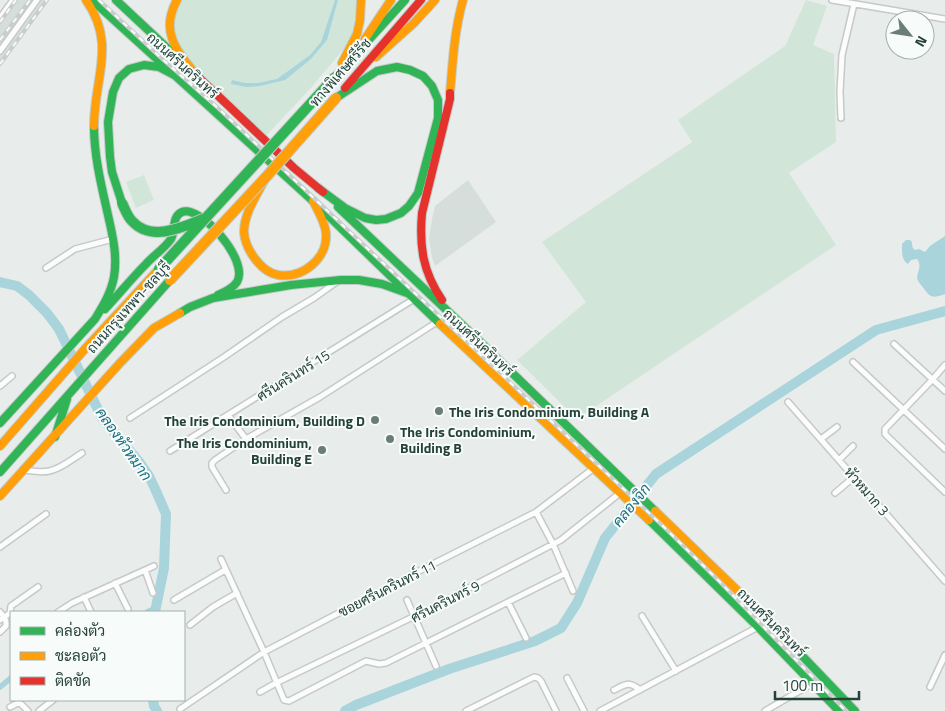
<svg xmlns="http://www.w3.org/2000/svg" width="945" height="711" viewBox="0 0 945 711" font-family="'Titillium Web',Sarabun,sans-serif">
  <rect width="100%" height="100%" fill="#e8edeb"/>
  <path fill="#d6dedb" d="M9 0H48L0 64V13Z
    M468 180 496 222 435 266 432 258 429 239 432 219 435 206Z"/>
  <path fill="#d1e6d8" d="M177 0H361L358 32 309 90 264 138 175 48 174 5Z
    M806 0 827 6 813 45 834 54 836 142 789 173 836 245 577 419 517 360 586 302 542 242 692 142 678 120 785 46Z
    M144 175 154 200 136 208 126 182Z"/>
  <path fill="#a9d4db" d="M335 0H338L327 40 311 59 285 80 260 86 247 87 231 84 232 80 245 83H258L277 79 295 66 310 55 321 42Z
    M945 236V294C930 300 930 296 921 285 917 279 920 285 917 278 918 270 922 266 917 259L911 260 908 264C901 260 902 250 902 244L906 240H910L912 242C912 245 912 248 915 250L919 249 925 252 930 246Z"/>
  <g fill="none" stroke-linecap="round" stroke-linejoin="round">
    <path stroke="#a9d4db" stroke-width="5.5" d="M147 612 156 608
      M0 687 11 678"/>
    <path stroke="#a9d4db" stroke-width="10" d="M0 282 17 286 29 295 47 313 59 329 102 418 140 463 149 476 156 491 166 514 164 568 155 612
      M153 700 154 706 157 711
      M345 711 356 705 449 669 535 641 561 628 577 603 605 538 656 474 876 330 945 311"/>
    <g stroke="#c5cac8" stroke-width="8">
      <path id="street" d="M832 0 945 19
        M0 18 13 0
        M0 51 37 0
        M841 118 840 92 842 55 854 4
        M46 268 75 249 113 239
        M894 344 945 391
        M853 362 945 449
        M945 365 933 379 885 429V434L888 437 945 492
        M0 386 12 376
        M788 402 945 581
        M228 415 246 439
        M130 418 224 357 282 317 314 298 338 281
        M821 439 837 427
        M170 451 414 299
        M839 460 853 446
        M24 470C32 471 41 473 49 471 61 469 72 459 82 453
        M226 490 212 467V463L215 460 246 439 320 397 437 322
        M835 493 854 477
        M536 512 553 544 573 591
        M0 547 46 514
        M221 559 264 652 284 700 289 701 366 661 379 664 386 663 566 573
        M145 570 153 593
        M115 583 128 609
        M84 597 91 612
        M174 600 225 570
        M407 600 436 666
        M508 602 526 638
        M0 612C4 617 7 620 6 626L0 632
        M58 612 72 603 154 566
        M642 616 676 671
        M0 620 10 613 11 606 38 587
        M190 625 213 607 237 593
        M567 678 584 711
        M930 687 945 655
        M614 690C626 684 629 681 640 690
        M260 692 276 683 421 613 561 540 620 493
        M10 707 18 703 21 704 28 711
        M180 709 264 652 427 567 536 512 594 468
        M39 711 53 700
        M466 711 534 677 538 678 541 681 556 711
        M600 711 758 627
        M765 711 813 683"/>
    </g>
    <g stroke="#c3cbc8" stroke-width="10">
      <path id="fast" d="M92 0 313 201 440 324
        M116 0 180 60
        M335 77 405 0
        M318 188 345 208 365 218 376 220 386 219 401 213 409 206 418 193 438 118V100L432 86 423 76 410 70 397 67 377 71 336 98
        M122 203 112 172 110 157 108 122 113 92 119 78 129 69 144 65 159 67 176 76
        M338 207 476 338 655 511
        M105 309C119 294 132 278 146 264 154 255 164 249 171 239 176 231 171 217 182 212 199 204 250 260 237 282 233 288 225 292 218 295
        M180 313 190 307 213 298 291 285 341 280H359L382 284 407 293
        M0 423 95 319C103 306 111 293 114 277 117 259 114 242 110 224 103 192 94 159 94 126
        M55 437 67 399
        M0 472 170 280
        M649 520 758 627 839 711
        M787 640 855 711"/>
    </g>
    <g stroke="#c3cbc8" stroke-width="10">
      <path id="slow" d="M86 0C117 44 94 78 94 126
        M177 0C159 33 178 52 198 77
        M365 39 391 0
        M376 57 414 23 435 0
        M342 63 357 34 360 20 361 0
        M450 93C453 60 454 32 463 0
        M265 179C257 195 244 213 244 232 245 249 261 272 278 275 303 279 328 258 326 233 325 222 318 211 313 201
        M440 324 649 520
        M0 446 84 350 159 269
        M0 496 120 363 154 328 180 313
        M655 511 767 619 787 640"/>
    </g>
    <g stroke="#c3cbc8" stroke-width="10">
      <path id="jam" d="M193 72 294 168 323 192
        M345 88 421 0
        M442 300C423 272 419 247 422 213L450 99V93"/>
    </g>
    <use href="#street" stroke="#fcfcfc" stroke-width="5"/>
    <use href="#fast" stroke="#30b455" stroke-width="8"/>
    <use href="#slow" stroke="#ff9f0a" stroke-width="8"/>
    <use href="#jam" stroke="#e5322d" stroke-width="8"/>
    <g stroke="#c9cdcc" stroke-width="4">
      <path id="rail" d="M99 0 160 57 218 108 664 527 719 581 846 711
        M0 22 16 0
        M0 40 30 0
        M0 64 47 0"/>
    </g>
    <use href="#rail" stroke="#f7fbf9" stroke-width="2" stroke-dasharray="5.5" stroke-linecap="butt"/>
    <g stroke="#c3ccc9" stroke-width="12" stroke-linecap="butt">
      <path id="fast-bridge" d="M122 203C125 209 127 216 132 221 151 242 181 228 203 219
        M159 269 335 77"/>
    </g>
    <g stroke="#c3ccc9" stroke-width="12" stroke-linecap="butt">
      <path id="slow-bridge" d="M170 280 267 176 336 98"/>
    </g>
    <use href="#fast-bridge" stroke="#30b455" stroke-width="10"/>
    <use href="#slow-bridge" stroke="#ff9f0a" stroke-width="10"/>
  </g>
  <g fill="#697e78" stroke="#f7fbf9" stroke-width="2">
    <circle cx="439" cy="411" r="5"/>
    <circle cx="375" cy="420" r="5"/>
    <circle cx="390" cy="439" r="5"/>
    <circle cx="322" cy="450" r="5"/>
  </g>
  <g text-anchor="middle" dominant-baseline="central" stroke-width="4" stroke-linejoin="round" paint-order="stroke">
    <g font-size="14" fill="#24423a" stroke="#f7fbf9">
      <text transform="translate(183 65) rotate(42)">ถนนศรีนครินทร์</text>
      <text transform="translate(340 72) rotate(-49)">ทางพิเศษศรีรัช</text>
      <text transform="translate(128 307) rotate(-48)">ถนนกรุงเทพฯ-ชลบุรี</text>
      <text transform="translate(479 342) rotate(43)">ถนนศรีนครินทร์</text>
      <text transform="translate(293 375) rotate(-32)">ศรีนครินทร์ 15</text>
      <text transform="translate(867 491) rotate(49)">หัวหมาก 3</text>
      <text transform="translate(387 588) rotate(-27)">ซอยศรีนครินทร์ 11</text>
      <text transform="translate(445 601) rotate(-27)">ศรีนครินทร์ 9</text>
      <text transform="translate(772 622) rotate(45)">ถนนศรีนครินทร์</text>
    </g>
    <g font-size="14" font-weight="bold" fill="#24423a" stroke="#f7fbf9" text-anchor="start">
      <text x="449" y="411">The Iris Condominium, Building A</text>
      <text x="365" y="420" text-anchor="end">The Iris Condominium, Building D</text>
      <text x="400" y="431">The Iris Condominium,<tspan x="400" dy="16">Building B</tspan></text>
      <text x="312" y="442" text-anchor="end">The Iris Condominium,<tspan x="312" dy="16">Building E</tspan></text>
    </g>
    <g font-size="15" font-style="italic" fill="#1c6f80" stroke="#f7fbf9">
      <text transform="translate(124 444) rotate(55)">คลองหัวหมาก</text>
      <text transform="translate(631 505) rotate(-51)">คลองจิก</text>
    </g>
  </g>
  <rect x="10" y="611" width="175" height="90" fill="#f7fbf9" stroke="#a3b1ad"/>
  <rect x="20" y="627" width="25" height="8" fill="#30b455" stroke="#a3b1ad"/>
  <text x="55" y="636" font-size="15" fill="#24423a">คล่องตัว</text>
  <rect x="20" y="652" width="25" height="8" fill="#ff9f0a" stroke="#a3b1ad"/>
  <text x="55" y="661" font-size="15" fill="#24423a">ชะลอตัว</text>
  <rect x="20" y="677" width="25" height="8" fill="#e5322d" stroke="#a3b1ad"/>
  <text x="55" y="686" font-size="15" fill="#24423a">ติดขัด</text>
  <g transform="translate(910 35) rotate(120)"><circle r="24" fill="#f7fbf9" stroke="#a3b1ad"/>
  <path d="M0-4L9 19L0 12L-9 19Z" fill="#697e78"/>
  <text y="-8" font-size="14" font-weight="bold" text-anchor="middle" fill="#24423a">N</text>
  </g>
  <path d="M775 691v8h84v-8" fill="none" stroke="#24423a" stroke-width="2.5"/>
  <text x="782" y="691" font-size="15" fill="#24423a" stroke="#f7fbf9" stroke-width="4" paint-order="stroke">100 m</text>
</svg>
